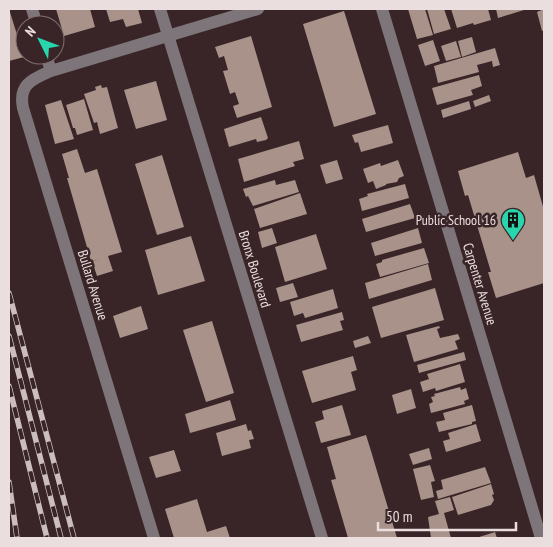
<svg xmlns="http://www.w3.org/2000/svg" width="553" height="547" viewBox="0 0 553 547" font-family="'PT Sans Narrow',sans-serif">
  <rect width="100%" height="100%" fill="#392527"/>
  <path fill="#a89289" d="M9 9 24 57 9 61Z
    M56 9H90L95 27 64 36Z
    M106 9H138L142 23 126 27 123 19 110 22Z
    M408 9H425L433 35 417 39Z
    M427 9H444L451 29 434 34Z
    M451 9H488L491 20 474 25 473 23 457 28Z
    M496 9H527L498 18Z
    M544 9V30L542 31 537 12Z
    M344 11 376 114 334 127 303 24Z
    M251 36 272 107 237 118 233 106 239 104 235 92 230 94 223 71 228 70 224 56 219 58 215 47Z
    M472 37 476 52 462 57 458 41Z
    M433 40 440 61 425 66 418 45Z
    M456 41 461 57 446 61 441 46Z
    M495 48 500 65 493 67 492 61 477 65 479 72 438 83 434 66Z
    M479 75 482 86 471 90 473 95 437 105 432 88Z
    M156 81 167 120 136 129 124 90Z
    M101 85 102 88 107 87 118 128 100 134 97 122 94 123 84 94 96 90 95 87Z
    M489 95 491 101 475 107 473 101Z
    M84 99 93 130 77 135 75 128H73L66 105Z
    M61 100 74 139 55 144 45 105Z
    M469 101 471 109 443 118 441 110Z
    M261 117 268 138 266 140 257 142 256 139 229 147 224 129Z
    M388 125 393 143 361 152 358 142 355 143 352 135Z
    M299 141 304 159 293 162 295 166 244 182 238 159Z
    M77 149 85 173 97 169 122 252 108 256 113 271 97 276 92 261 100 259 91 261 67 178H69L62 154Z
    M518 152 526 178 534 175 544 210V283L496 298 488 272H491L468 195 465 196 458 171Z
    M162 155 184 227 157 235 135 164Z
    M337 160 343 179 326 184 320 165Z
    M398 160 404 176 399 178 397 182 386 184V185L376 189 373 181 368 183 363 169 380 163 381 166Z
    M275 180 276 185 295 180 299 192 253 206 248 196 246 197 243 189Z
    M405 184 409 198 362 211 359 199 368 196 367 194Z
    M300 193 307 214 260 228 254 209Z
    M410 204 415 218 366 232 362 219Z
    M272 228 277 243 262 248 258 232Z
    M418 228 422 243 375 256 371 243Z
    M316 234 327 269 285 282 275 247Z
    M191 236 205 281 158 295 145 250Z
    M424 248 429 263 380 277 376 264 382 262V260Z
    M428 264 432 280 369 299 365 283Z
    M293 283 298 297 280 302 276 288Z
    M435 288 444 320 381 338 372 307Z
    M333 289 338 308 305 318 303 313 294 316 290 302Z
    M141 306 148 329 120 338 113 316Z
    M342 312 344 320 340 321 343 330 301 342 296 325Z
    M212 321 234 393 206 402 183 330Z
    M439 326 440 328 437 329 440 338 458 334 460 339 455 341 458 349 414 362 406 335Z
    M368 336 371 343 355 348 353 341Z
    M464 352 466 360 419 373 417 365Z
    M353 356 357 370 351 372 356 390 312 403 302 371Z
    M460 364 465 382 436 391 435 388 423 392 420 382 429 379 427 374Z
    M460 387 461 390 466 388 469 399 464 401 465 404 431 413 429 404 433 402 431 397 435 396 434 394Z
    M411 389 416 408 397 414 392 395Z
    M230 400 236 420 190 433 185 414Z
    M342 405 351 435 321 443 315 422 324 419 322 411Z
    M472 405 476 421 472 422V424L439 432 436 422 445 420 443 413Z
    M246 424 248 431 251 430 254 439 249 440 251 448 222 456 216 433Z
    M476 424 481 441 446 452 443 441 450 439 448 433Z
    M366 435 371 451 397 538H348L331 480 336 479 327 447Z
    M429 448 432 459 413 465 409 454Z
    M174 450 181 471 156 478 149 457Z
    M430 465 435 481 431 482 434 497 421 500 413 469Z
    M485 467 491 483 438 499 436 491 443 489 441 480Z
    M491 484 494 494 492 495 494 500 491 505 458 515 452 497Z
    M450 497 454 510 444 513 451 538H431L428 517 439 514 435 501Z
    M197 499 207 532 226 526 230 538H174L165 509Z
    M495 532 497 538H476Z"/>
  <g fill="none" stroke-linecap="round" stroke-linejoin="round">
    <path stroke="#7e757a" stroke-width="12" d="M32 9 37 25
      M160 9 322 538
      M382 9 541 538
      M46 55 51 71
      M154 538 23 108C18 84 33 79 51 71L258 9"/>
    <g stroke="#ccbebf" stroke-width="5.5">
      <path id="rail" d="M9 293 74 538
        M9 336 61 538
        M9 386 47 538
        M9 482 17 538"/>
    </g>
    <use href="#rail" stroke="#392527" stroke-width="4" stroke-dasharray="11" stroke-linecap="butt"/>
  </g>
  <defs>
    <g id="building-pin" transform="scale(1.25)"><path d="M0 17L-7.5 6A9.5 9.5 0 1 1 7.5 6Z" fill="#29d5ad" stroke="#392527"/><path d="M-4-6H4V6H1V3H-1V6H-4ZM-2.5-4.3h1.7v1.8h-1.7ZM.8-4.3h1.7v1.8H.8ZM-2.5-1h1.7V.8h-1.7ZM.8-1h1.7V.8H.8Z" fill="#111"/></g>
  </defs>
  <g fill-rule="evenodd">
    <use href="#building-pin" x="513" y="220"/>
  </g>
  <g text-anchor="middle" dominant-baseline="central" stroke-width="5" stroke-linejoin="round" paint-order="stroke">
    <g font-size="14" fill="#ebdedf" stroke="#392527" text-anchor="end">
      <text x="496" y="220">Public School 16</text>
    </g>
    <g font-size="14" fill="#ebdedf" stroke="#392527">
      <text transform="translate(255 269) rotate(73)">Bronx Boulevard</text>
      <text transform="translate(480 284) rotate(73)">Carpenter Avenue</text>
      <text transform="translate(93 285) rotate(73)">Bullard Avenue</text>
    </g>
  </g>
  <rect width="553" height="547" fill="none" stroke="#ebdedf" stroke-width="20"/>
  <g transform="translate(40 40) rotate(312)"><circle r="24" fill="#392527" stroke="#806f71"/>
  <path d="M0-4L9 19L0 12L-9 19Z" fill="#29d5ad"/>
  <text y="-8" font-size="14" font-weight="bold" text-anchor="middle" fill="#ebdedf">N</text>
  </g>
  <path d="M378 522v8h138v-8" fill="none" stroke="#ebdedf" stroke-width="2.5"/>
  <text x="386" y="522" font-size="15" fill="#ebdedf" stroke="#392527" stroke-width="4" paint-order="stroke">50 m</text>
</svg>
